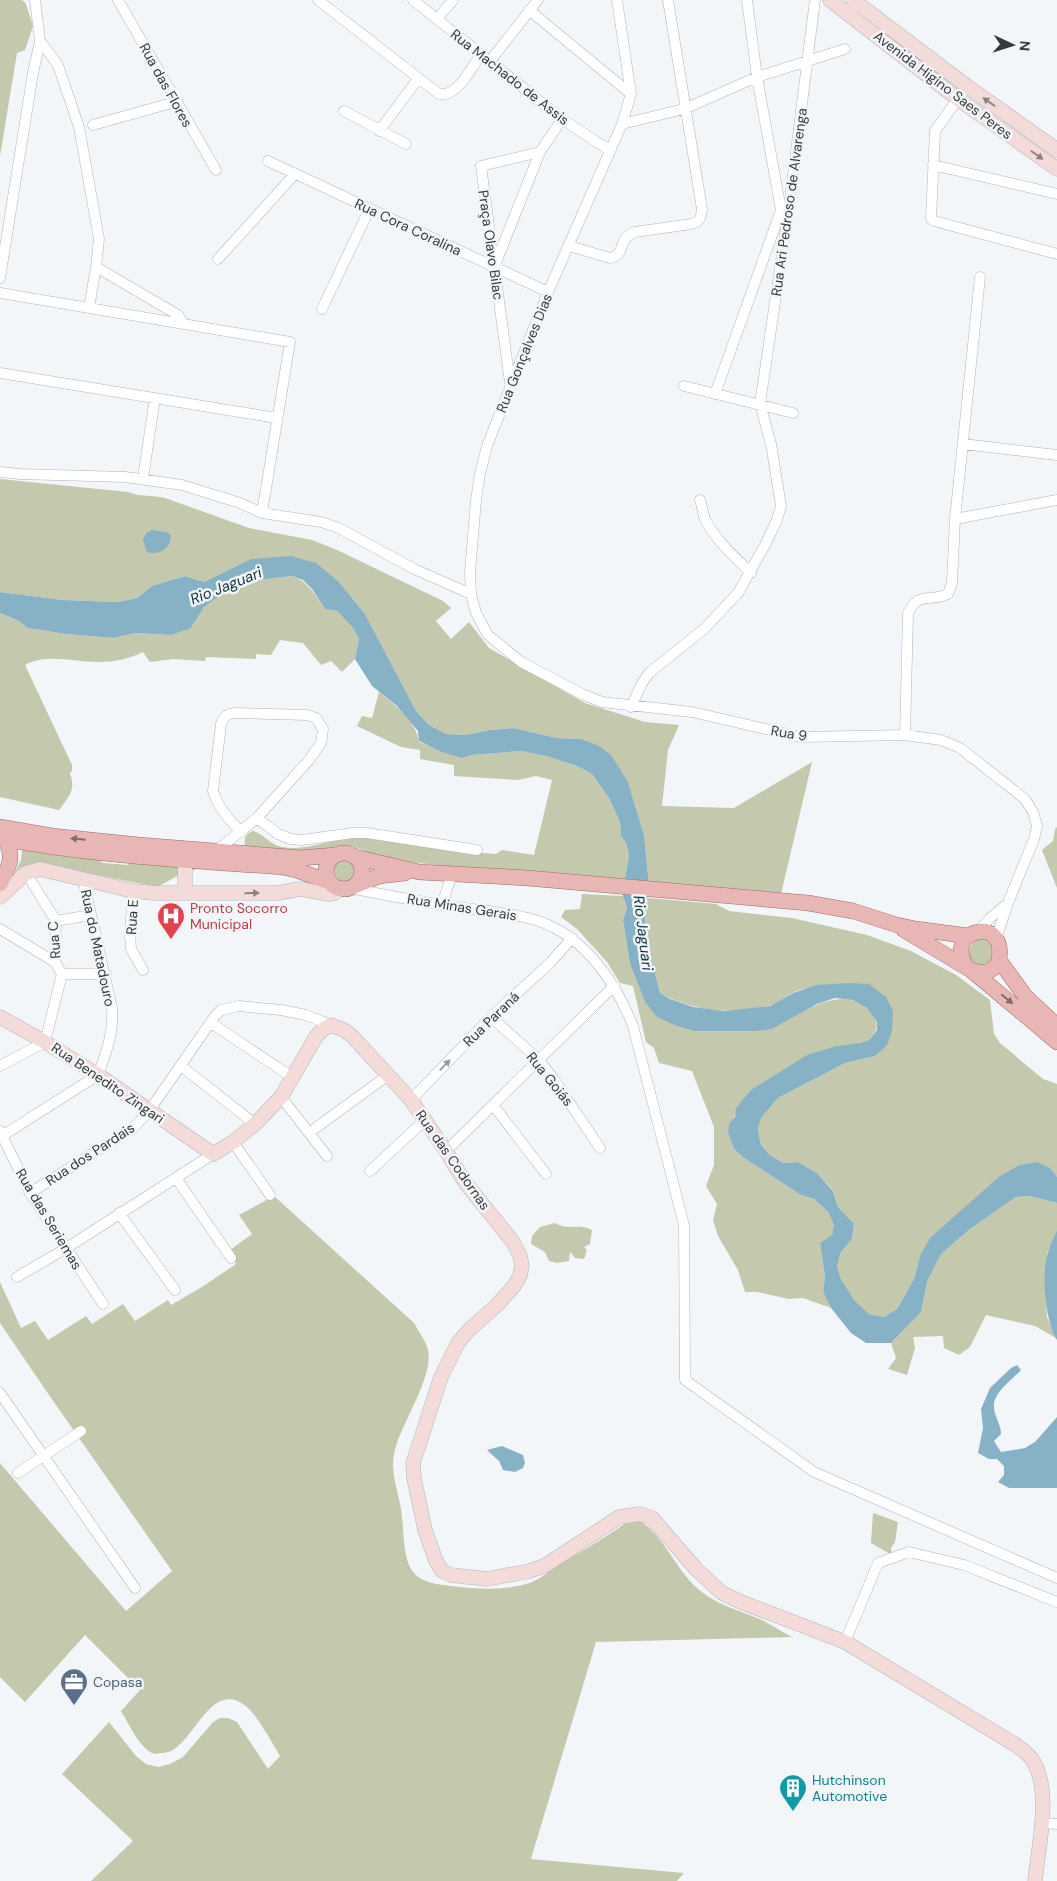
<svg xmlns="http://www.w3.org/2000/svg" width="1057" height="1881" viewBox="0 0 1057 1881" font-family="'DM Sans',sans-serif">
  <rect width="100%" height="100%" fill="#f3f6f9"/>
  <path fill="#c4c8ac" d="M0 0H22L26 4 33 26 25 50 17 53 0 156Z
    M0 479 128 492C140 497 152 495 165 498L249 528 312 540 335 549 443 601 451 608 436 621 451 639 469 622 489 648 585 703 645 722 679 725 668 750 662 806 734 808 812 762 781 894 649 885 644 835 628 782 581 739 557 738 513 728 490 730 465 735 446 734 429 725 416 711 365 614 339 582 251 559 204 582 185 576 152 586 137 598 118 602 63 600 0 592Z
    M292 576C309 582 315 595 325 609L337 611 353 628 359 639 355 659 342 672 331 661 321 665 303 643 280 640 271 655 256 654V659L206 657 205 661 173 659 150 662 143 652C129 659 113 662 98 662 74 662 46 653 25 665L72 765V771L70 773C76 791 69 796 59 810L0 797V613L17 620 28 628 66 634 113 638 136 633 172 635 191 628 204 607 219 595 257 580Z
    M379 692C395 705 416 720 419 742L462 758 472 755 522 751 546 756 577 766 592 774 609 798 620 822 621 836 626 843 629 856 624 884 388 860 352 846H341L305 856 245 846C244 839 245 833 253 831 264 834 270 845 282 847 308 852 334 837 361 837 379 837 399 843 417 845 443 850 470 852 496 854L502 850 534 855 552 780 536 776 518 780 454 776V765L420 759V750L401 747 357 726 362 716 372 718Z
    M1057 827V888L1042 850 1053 841 1055 829Z
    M22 850 92 857 104 863 127 865 136 861 201 868 183 873 157 887 36 863 21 867 14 874 21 860Z
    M334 870a11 11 0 1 1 22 0a11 11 0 1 1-22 0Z
    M582 894 623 896 627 908 623 920 630 964 645 1002 772 1029C799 1014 846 979 872 1014 880 1025 877 1030 869 1040L743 1101C735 1110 733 1122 728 1133L734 1149 744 1158 801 1195 814 1199 828 1212 834 1225 832 1236 820 1243 825 1277 823 1292 831 1308 803 1298 789 1299 757 1292H745L738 1270 718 1236 713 1220 717 1204 706 1186 714 1165V1127L692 1071 659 1063 654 1048 646 1042 633 986 620 983 607 962 577 929 561 917 565 910 580 909Z
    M648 898 716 904 729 911 792 918 867 935 911 951 956 975 990 1000 994 1034 1000 1043 1043 1079 1057 1084V1177L1050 1168 920 1256 914 1279 897 1309 884 1317 869 1314 854 1300 841 1279 837 1266 841 1252 852 1239 854 1225 838 1207 833 1190 817 1173 798 1162 783 1163 770 1155 761 1145 758 1130 761 1118 778 1098 845 1063 875 1056 892 1031 845 983C827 984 809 986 792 993 784 997 777 1004 768 1006 734 1015 690 1011 660 993L644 930Z
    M978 939H987L998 952 986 967C983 966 977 965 974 963 964 957 970 944 978 939Z
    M274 1196 414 1323C418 1331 426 1341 428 1350 434 1378 399 1426 394 1454 390 1476 400 1495 402 1517 404 1533 403 1555 411 1569 419 1583 437 1584 451 1586 477 1589 500 1591 526 1584 536 1582 547 1573 555 1567 579 1553 603 1539 626 1523L639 1520C664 1536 675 1568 697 1588 716 1605 739 1610 762 1620 772 1625 782 1632 792 1637L596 1642 531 1859 684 1873 677 1881H91L133 1841 62 1774 109 1722 136 1756 146 1764 158 1767 170 1764 183 1757 213 1722 220 1718H228L237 1722 268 1769 280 1756C273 1744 257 1716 248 1708 215 1679 198 1731 178 1746 173 1751 167 1753 161 1753 157 1754 153 1754 150 1752 137 1743 129 1724 121 1711L140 1690 85 1635 25 1702 0 1677V1463L126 1611 172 1571 49 1395 0 1323V1282L21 1328 35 1321 48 1340 86 1316 92 1324 123 1304 135 1321 168 1300 171 1305 202 1287 236 1264 230 1250 252 1234 239 1215Z
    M1030 1196 1057 1203V1230L1047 1253 1045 1277 1047 1317 1056 1338 1035 1326 986 1315 970 1347 959 1355 944 1348 943 1336 913 1337 915 1348 907 1375 888 1369 896 1358 891 1343 921 1312 927 1282 941 1254 970 1229 1016 1197Z
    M555 1223C569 1231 577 1223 592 1230L590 1244 584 1247 587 1250 584 1259 575 1258 570 1252 569 1261 557 1263 549 1261 545 1252 531 1244 532 1236 540 1227Z
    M873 1513 898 1522 895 1542 891 1548 892 1555 871 1543Z"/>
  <path fill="#87b1c5" d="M152 530 166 532 171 535C171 548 159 556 147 552L143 540 146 533Z
    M291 556 316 563 339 582 365 614 416 711 429 725 446 734 465 735 490 730 513 728 557 738 581 739 599 746 611 755 628 782 644 835 649 885 644 930 660 993 670 999 693 1007 725 1011 770 1006 793 993 816 985 845 983 869 984 886 997 893 1011 892 1031 887 1045 875 1056 845 1063 778 1098 761 1118 758 1130 761 1145 770 1155 783 1163 798 1162 817 1173 833 1191 838 1207 854 1224 852 1239 841 1252 837 1266 841 1279 854 1300 869 1314 884 1317 897 1309 914 1279 920 1256 930 1238 1000 1176 1020 1165 1037 1162 1050 1168 1057 1177V1203L1030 1196 1016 1197 970 1229 941 1254 927 1282 921 1312 891 1343H866L851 1333 831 1308 823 1292 825 1277 820 1243 832 1235 834 1225 828 1212 814 1199 801 1195 744 1158 734 1149 728 1133 729 1124 735 1117 736 1108 751 1090 807 1055 837 1046 861 1043 869 1040 877 1030V1022L867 1008 853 1000 835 998 817 1004 772 1029 756 1031H695L677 1026 657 1017 645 1002 630 964 623 920 627 908 623 896 624 884 629 856 626 843 621 836 620 822 609 798 592 774 577 766 546 756 522 751 472 755 462 758 442 752 419 741 418 731 397 706 372 686 355 659 359 639 353 628 337 611 325 609 312 589 303 580 292 576 257 580 220 595 204 607 191 628 172 635 136 633 113 638 66 634 28 628 17 620 0 613V592L63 600 118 602 137 598 152 586 185 576 204 582 251 559Z
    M1057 1230V1340C1045 1321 1041 1273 1048 1252 1050 1244 1054 1237 1057 1230Z
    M1017 1365 1021 1370C1012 1380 993 1393 994 1407 994 1416 1001 1424 1001 1434L994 1441 1001 1452 1025 1448 1035 1442 1057 1417V1488H1009L998 1482 1004 1475V1466L997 1459H989L978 1453 983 1428 981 1409 990 1388 1011 1368Z
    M502 1446 523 1455 525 1463 523 1468 515 1472 503 1470 499 1461 487 1450Z"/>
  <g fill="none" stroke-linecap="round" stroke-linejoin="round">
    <g stroke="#b1b4b8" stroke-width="11">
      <path id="street" d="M118 0 216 170
        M318 0 439 94C457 98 472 67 481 54
        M413 0 562 119 609 150
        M617 0 631 94 622 124 548 292 487 446 480 474 476 500 470 572 471 594 476 613 488 635 521 662 584 695 602 702 692 712 800 737 905 735 941 740 960 748 1025 799 1033 812 1037 826 1034 839 1008 903 996 939
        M747 0 757 77 781 210
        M529 10 631 94
        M437 19 453 0
        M40 41 58 65 79 127 99 239 96 267 89 308
        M490 61 538 0
        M967 86 935 131 931 219 934 221 1057 254
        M344 111 406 144
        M622 124 684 109 757 77 845 49
        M93 125 175 102
        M379 131 418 79
        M268 161 548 292
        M933 165 1057 194
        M569 246 610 258C628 254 615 240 635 232L691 224C700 222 701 218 702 209L668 0
        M218 259 294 175
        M495 265 540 152 562 119
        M96 267 178 315 183 324
        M0 278 33 73 40 41 35 0
        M0 293 290 342 262 513
        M322 309 369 210
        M0 373 277 418
        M510 383 481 166 540 152
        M684 386 793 413
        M715 394 781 210 787 208
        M963 444 1057 455
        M0 472 20 474 125 477 182 485 240 503 262 513 321 522 339 528 414 569 471 594
        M143 478 155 398
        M700 500C702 506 703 513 705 519 715 540 735 557 751 573
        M955 519 1057 500
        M631 707 642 683 649 673 704 629 738 593 765 545 777 520 781 506 771 444 760 404 789 207 815 0
        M905 735 908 613C920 590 928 603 948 594L952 583 955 519 980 277
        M257 818 278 834 291 839 302 840 353 833H367L477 850
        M216 851 257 818 309 760 321 743 323 729 316 718 307 715 234 713C226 714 224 717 221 724L213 791C218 808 229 819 241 832
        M350 888C385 895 420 902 456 907 479 910 504 912 528 918 580 930 614 978 633 1026L684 1225 685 1380 814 1472 1057 1578
        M133 891 130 934 131 949 143 970
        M442 905 452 874
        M56 921 91 915
        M0 929 55 962
        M978 932 990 918 1007 904
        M62 974H106
        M491 1017 538 1059 553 1078 600 1148
        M211 1023 292 1077
        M0 1066 45 1042 62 974 55 962 56 921 26 873
        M181 1066 255 1124
        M281 1097 327 1156
        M411 1100 491 1017 550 963 572 938
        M493 1105 546 1174
        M0 1131 30 1193 103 1304
        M310 1132 387 1076
        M2 1136 98 1075C106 1053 114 1032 112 1008L83 879
        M233 1142 270 1195
        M446 1151 614 986
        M370 1171 425 1120
        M176 1178 231 1258
        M30 1193 133 1128 149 1111 215 1016 221 1010 239 1006 281 1010 306 1015 331 1025
        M119 1213 175 1290
        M17 1277 65 1249 213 1154
        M0 1393 135 1588
        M18 1473 81 1431
        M845 1642 878 1563 909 1552 964 1565 1057 1602
        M1041 1823 1057 1824"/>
    </g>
    <g stroke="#b1b4b8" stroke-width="15">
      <path id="secondary" d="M830 0 958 99 1057 169
        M853 0 967 86 1057 150
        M185 893V859
        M0 897 26 873 40 869 133 891 154 893H278L300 889 329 894 335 893 340 888
        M0 1017 45 1042 98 1075 213 1154 233 1142 255 1124 281 1097 317 1035 324 1029 331 1025 344 1030 352 1036 411 1100 446 1151 464 1181 513 1242 520 1256 522 1266 520 1276 514 1286 497 1305 468 1331 458 1343 441 1377 413 1463 414 1478 425 1530 436 1561 442 1571 451 1575 487 1579 530 1571 546 1565 619 1517 640 1514 652 1518 696 1569 722 1593 741 1602 845 1642 1016 1745C1021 1749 1027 1753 1031 1758 1053 1788 1038 1847 1035 1881"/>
    </g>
    <g stroke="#9f6b6a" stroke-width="16">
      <path id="primary" d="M0 827 52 836 139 845 301 858 336 855
        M0 838C93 856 188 860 282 867L296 870 330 882
        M326 871a18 18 0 1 1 36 0a18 18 0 1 1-36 0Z
        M355 857 419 872 527 878 808 903 853 911 897 925 916 929 969 936
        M0 884C9 866 15 858 5 839
        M354 886 379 876 405 873
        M904 930 969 969C1011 988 1008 917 972 934 959 940 959 954 965 964
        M999 960 1025 996 1057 1026
        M971 970 1057 1042"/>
    </g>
    <use href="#street" stroke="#fff" stroke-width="10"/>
    <use href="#secondary" stroke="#f3dbda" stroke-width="14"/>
    <use href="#primary" stroke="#e7b6b5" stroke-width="15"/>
  </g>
  <defs><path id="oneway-solid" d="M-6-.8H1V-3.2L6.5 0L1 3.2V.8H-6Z" transform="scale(1.25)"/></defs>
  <g fill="#8c8282">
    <use href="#oneway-solid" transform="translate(989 102) rotate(-145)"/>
    <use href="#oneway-solid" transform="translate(1037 155) rotate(35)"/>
    <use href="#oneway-solid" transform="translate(252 893) rotate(-1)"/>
  </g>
  <g fill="#7e6b6b">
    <use href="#oneway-solid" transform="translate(78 839) rotate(-174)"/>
    <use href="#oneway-solid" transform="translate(1007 999) rotate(39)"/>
  </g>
  <use fill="#9c9c9c" href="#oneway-solid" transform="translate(445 1065) rotate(-46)"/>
  <defs>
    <g id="hospital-pin" transform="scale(1.4375)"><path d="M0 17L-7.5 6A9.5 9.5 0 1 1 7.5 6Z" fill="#e0444e" stroke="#f3f6f9"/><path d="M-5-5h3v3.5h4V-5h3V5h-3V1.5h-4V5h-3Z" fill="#fff"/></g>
    <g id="office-pin" transform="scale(1.4375)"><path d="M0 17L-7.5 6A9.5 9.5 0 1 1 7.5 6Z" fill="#5c6f8a" stroke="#f3f6f9"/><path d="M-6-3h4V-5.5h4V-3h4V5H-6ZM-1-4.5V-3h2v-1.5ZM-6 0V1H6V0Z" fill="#fff"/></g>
    <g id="building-pin" transform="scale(1.4375)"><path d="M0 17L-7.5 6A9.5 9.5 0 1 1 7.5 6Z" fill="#0f9aa8" stroke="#f3f6f9"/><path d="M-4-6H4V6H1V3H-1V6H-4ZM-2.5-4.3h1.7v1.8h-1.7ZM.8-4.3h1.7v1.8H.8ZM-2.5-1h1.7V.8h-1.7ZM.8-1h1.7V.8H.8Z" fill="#fff"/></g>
  </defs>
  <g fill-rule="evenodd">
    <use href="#hospital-pin" x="171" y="916"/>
    <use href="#office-pin" x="74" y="1682"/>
    <use href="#building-pin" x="793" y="1788"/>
  </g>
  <g text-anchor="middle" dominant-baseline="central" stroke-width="5" stroke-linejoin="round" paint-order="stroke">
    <g font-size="14" fill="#38393a" stroke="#f3f6f9">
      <text transform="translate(510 77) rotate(38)">Rua Machado de Assis</text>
      <text transform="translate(166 85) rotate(61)">Rua das Flores</text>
      <text transform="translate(943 85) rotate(37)">Avenida Higino Saes Peres</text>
      <text transform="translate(789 202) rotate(-82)">Rua Ari Pedroso de Alvarenga</text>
      <text transform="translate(408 227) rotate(25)">Rua Cora Coralina</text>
      <text transform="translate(491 245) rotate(82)">Praça Olavo Bilac</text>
      <text transform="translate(524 353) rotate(-68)">Rua Gonçalves Dias</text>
      <text transform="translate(789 733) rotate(9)">Rua 9</text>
      <text transform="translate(462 907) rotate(9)">Rua Minas Gerais</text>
      <text transform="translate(132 917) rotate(-87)">Rua E</text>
      <text transform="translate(54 940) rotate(-95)">Rua C</text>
      <text transform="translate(98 948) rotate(78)">Rua do Matadouro</text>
      <text transform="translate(491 1019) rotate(-44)">Rua Paraná</text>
      <text transform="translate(550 1079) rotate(51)">Rua Goiás</text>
      <text transform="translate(108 1083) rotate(34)">Rua Benedito Zingari</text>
      <text transform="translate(90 1154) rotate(-33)">Rua dos Pardais</text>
      <text transform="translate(453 1160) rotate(55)">Rua das Codornas</text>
      <text transform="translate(49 1219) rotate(59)">Rua das Seriemas</text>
    </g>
    <g font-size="14" fill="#be3a42" stroke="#f3f6f9" text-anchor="start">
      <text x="190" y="908">Pronto Socorro<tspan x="190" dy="16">Municipal</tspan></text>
    </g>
    <g font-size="14" fill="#4e5e75" stroke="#f3f6f9" text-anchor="start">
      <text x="93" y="1682">Copasa</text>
    </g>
    <g font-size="14" fill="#0d838f" stroke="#f3f6f9" text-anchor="start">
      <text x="812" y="1780">Hutchinson<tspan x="812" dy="16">Automotive</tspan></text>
    </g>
    <g font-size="15" font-style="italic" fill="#0b3241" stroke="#f3f6f9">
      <text transform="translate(226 586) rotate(-22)">Rio Jaguari</text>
      <text transform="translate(643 933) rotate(83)">Rio Jaguari</text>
    </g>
  </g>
  <g transform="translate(1012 45) rotate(94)" stroke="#f3f6f9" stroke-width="4" paint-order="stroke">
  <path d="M0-4L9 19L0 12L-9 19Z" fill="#38393a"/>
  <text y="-8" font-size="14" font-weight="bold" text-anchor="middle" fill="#38393a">N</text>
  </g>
</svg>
